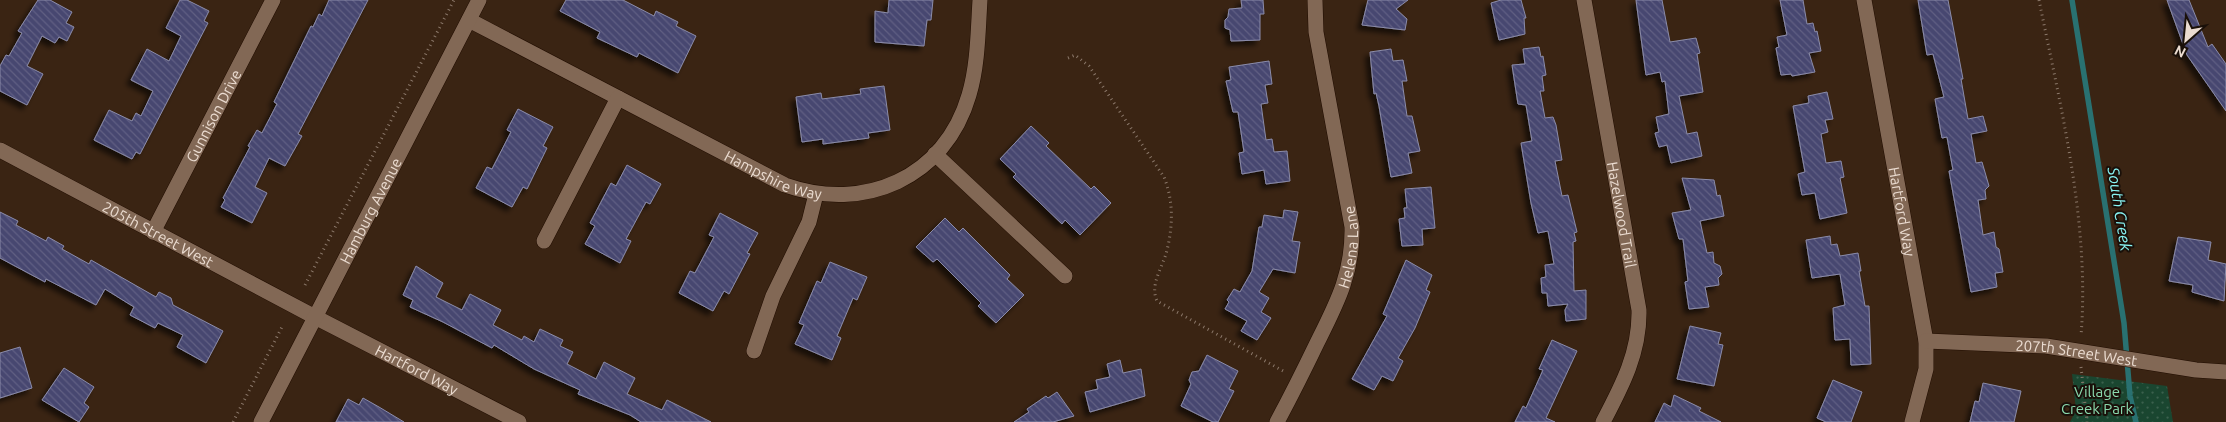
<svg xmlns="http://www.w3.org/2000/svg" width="2226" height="422" viewBox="0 0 2226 422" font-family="Ubuntu,sans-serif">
  <defs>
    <pattern id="park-dots" width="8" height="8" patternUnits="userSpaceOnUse" patternTransform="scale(1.25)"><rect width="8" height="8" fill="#1a4630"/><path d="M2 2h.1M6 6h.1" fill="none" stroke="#3b604d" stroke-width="1.8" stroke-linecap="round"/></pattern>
    <pattern id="building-back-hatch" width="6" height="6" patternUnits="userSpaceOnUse" patternTransform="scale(1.25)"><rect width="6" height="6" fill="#464670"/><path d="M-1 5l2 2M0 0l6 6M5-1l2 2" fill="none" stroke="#616083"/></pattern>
    <filter id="shadow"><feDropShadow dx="-4.5" dy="4.5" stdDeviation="2.5" flood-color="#0009"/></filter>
  </defs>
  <rect width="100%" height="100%" fill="#3a2413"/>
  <path fill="url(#park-dots)" d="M2072 374 2167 386 2173 422H2070L2076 410Z"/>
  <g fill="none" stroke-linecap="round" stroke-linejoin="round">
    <path stroke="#297171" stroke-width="5.5" d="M2072 0 2124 323 2130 396 2136 422"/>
  </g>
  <path fill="url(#building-back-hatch)" stroke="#8b8caa" filter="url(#shadow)" d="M38 0H50L72 12 66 23 74 27 67 41 59 37 55 43 42 36 27 66 43 74 27 105 0 91V66L6 55 9 56 22 33 18 31Z
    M180 0H187L209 11 204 21 208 23 140 154 136 152 132 159 94 140 109 110 132 121 136 113 141 116 153 91 131 80 147 49 169 61 181 36 166 28Z
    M329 0H368L298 134 302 136 285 166 269 158 255 187 267 193 252 223 221 207 225 200 223 198 250 147 248 146 257 130 262 133 277 104 274 102 311 26 313 27 319 14 322 16Z
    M566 0H623L654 16 656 11 678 22 676 26 696 36 678 73 639 53 637 57 597 38 600 32 560 11Z
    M889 0H933L931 20H927L924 46 875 42V11L888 13Z
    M1241 0H1263L1264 14H1260V40L1231 41 1230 30 1225 28V20L1228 17 1229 9 1242 8Z
    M1368 0H1408L1396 9 1407 19 1405 30 1362 25Z
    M1501 0H1521L1526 18H1524L1525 34 1499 40 1491 3Z
    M1636 0H1662L1670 42 1696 38 1700 53 1697 54 1703 92 1679 96 1687 134 1697 132 1702 156 1671 163 1667 145 1659 147 1655 133 1659 132 1656 117 1669 114 1665 81 1662 82 1660 72 1646 75Z
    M1780 0H1803L1807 24 1813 23 1815 32 1817 31 1821 51 1809 53 1815 72 1792 76 1791 74 1781 75 1776 48 1779 47 1777 37 1787 35Z
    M1918 0H1948L1963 79H1961L1968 119 1983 116 1987 131 1971 134 1976 163 1982 162 1989 186 1985 190 1986 199 1978 200 1983 235 1994 232 1996 247 1999 249 2003 272 1995 273 1997 287 1971 292 1949 171 1953 170 1947 137 1942 138 1935 99 1944 97 1933 54 1927 55Z
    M2167 0H2189L2208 47 2212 44 2226 64V111L2187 55Z
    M1539 47 1541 57 1543 56 1546 75 1542 76 1544 91H1540L1545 118 1553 117 1556 125 1562 160 1555 161 1562 196 1568 195 1577 232 1574 233 1576 241 1573 242 1574 291 1586 290V319L1566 321 1565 310 1568 304 1548 306 1547 293H1542L1541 278 1546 277 1545 265 1554 264 1548 231 1538 233 1531 203 1521 143 1532 141 1526 105 1518 104 1512 65 1525 64 1523 49Z
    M1391 49 1393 61 1403 60 1407 81H1402L1407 116H1412L1420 151 1408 153 1412 173 1391 177 1379 106 1376 93 1374 94 1370 52Z
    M1269 61 1272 84 1265 85 1268 103 1261 104 1266 140 1272 139 1274 152 1287 151 1290 181 1266 184 1264 170 1242 174 1239 153 1244 152 1238 112H1233L1226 81 1231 80 1229 67Z
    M884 86 890 130 868 133 869 138 823 144V139L802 142 796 97 821 93 822 99 861 94 860 89Z
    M1827 92 1833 119 1825 120 1828 132 1821 134 1826 163 1841 161 1844 177 1840 178 1847 213 1820 219 1815 193 1802 195 1798 174 1805 172 1793 106 1809 103 1808 96Z
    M518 109 553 127 543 146 547 148 527 189 523 187 512 207 476 188 487 167 492 169 511 132 507 130Z
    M1031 126 1049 143 1046 146 1091 189 1094 186 1111 203 1080 235 1065 220 1062 224 1013 177 1016 174 1000 159Z
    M627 165 661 184 650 204 646 202 626 239 631 241 620 263 585 244 595 226 590 223 611 183 616 186Z
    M1682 178 1714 180 1717 196 1720 195 1724 216 1700 221 1707 253 1713 252 1714 263 1720 266 1722 274 1718 278 1719 285 1705 287 1709 307 1689 309 1685 282 1688 281 1683 239H1679L1672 213 1691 210Z
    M1431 187 1435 228 1422 229 1423 245 1402 246 1399 219 1405 218 1404 208H1407L1405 189Z
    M1284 210 1298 212 1292 241 1300 242 1295 273 1273 269 1259 292 1269 298 1261 312 1271 318 1257 340 1241 331 1247 321 1225 309 1229 302 1227 300 1234 289 1240 292 1252 271 1259 227H1262L1264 215 1283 218Z
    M0 212 18 221 16 225 46 241 48 237 64 246 62 249 89 264 91 260 156 297 159 292 171 298 173 305 223 331 206 363 177 347 183 335 158 323 155 328 130 315 134 307 105 289 96 305 46 279 45 282 0 258Z
    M720 213 758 233 747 253 750 254 729 294 724 291 713 311 679 293 690 271 695 273 714 237 709 235Z
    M945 218 959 232 963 228 1010 275 1007 279 1024 295 996 323 978 306 981 303 937 259 933 262 916 247Z
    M1830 236 1831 245 1837 244 1840 256 1858 253 1861 271H1859L1865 306H1869L1871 364 1851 365 1850 339 1835 340 1833 308 1845 305 1840 274 1812 278 1806 240Z
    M2178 237 2211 242 2208 260 2226 264 2224 301 2192 292 2193 285 2169 281Z
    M1406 260 1432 275 1426 290 1430 292 1415 328 1398 358 1403 361 1393 381 1382 376 1374 390 1352 379 1387 316 1383 314Z
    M830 262 867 277 857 300 853 298 837 336 841 338 832 360 795 344 804 325 799 323 817 281 821 283Z
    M416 266 443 283 436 297 462 310 470 294 501 310 493 325 522 340 524 336 534 342 540 329 563 340 560 346 573 352 567 364 596 379 604 362 635 378 627 394 662 410 667 400 711 422H641L630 415 578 394 580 390 534 369 494 345 492 348 443 322 410 307 413 300 403 295Z
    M1690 326 1721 333 1718 344 1723 345 1714 386 1677 379Z
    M1552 340 1577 351 1546 418 1555 422H1515L1523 406 1526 408 1543 370 1539 369Z
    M20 347 32 388 0 398V353Z
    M1207 355 1238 371 1229 389 1234 391 1218 422H1213L1181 406 1191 384 1189 380 1192 372 1199 371Z
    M1120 360 1123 373 1141 369 1145 396 1090 412 1085 392 1098 389 1096 380 1110 377 1107 364Z
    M64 368 94 387 84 403 89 407 79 422 42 400Z
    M1833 380 1862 392 1851 422H1826L1817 418Z
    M1983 383 2021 391 2014 422H1970L1975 401 1979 402Z
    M1057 392 1074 416 1053 422H1014L1029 412 1027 409 1046 396 1048 398Z
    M1674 395 1701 408 1699 411 1721 422H1655L1664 403 1671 407Z
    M363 398 379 407 404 422H336L348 399 359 405Z"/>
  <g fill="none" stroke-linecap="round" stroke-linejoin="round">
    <g stroke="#210d00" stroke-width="16">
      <g id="minor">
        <path id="s1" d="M1584 0 1639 310C1640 352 1622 386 1603 422"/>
        <path id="s2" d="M1864 0 1926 341V369L1912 422"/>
        <path id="s3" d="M469 20 785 185C864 213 945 178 969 95 978 65 978 31 980 0"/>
        <path id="s4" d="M0 150 315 317 519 422"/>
        <path d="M935 154 1065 276"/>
        <path id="s5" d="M153 232 273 0"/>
        <path d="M544 241 618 98"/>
        <path id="s6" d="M1926 341 2046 346 2196 370 2226 372"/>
        <path d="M754 351 773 296 809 222 816 194"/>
        <path id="s7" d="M261 422 479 0"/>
        <path id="s8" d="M1277 422C1291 396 1304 370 1317 343 1337 303 1353 273 1352 227L1316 32 1315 0"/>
      </g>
    </g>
    <path stroke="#8c796b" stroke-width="3" stroke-dasharray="1 4" stroke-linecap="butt" d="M2039 0C2061 109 2090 224 2081 336
      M1068 58 1075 55 1089 66 1164 177C1174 202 1173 228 1166 254 1161 269 1150 286 1157 301L1285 372
      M305 285 454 0
      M2081 367 2087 422
      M233 422 282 327"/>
    <use href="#minor" stroke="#826855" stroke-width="15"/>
  </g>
  <g text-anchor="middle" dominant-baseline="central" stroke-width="4" stroke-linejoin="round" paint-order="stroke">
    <g font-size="15" fill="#ebdcd1" stroke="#1a1009">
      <text stroke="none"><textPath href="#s5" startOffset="131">Gunnison Drive</textPath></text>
      <text stroke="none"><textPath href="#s3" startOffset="342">Hampshire Way</textPath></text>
      <text stroke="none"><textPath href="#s7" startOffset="238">Hamburg Avenue</textPath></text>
      <text stroke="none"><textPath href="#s2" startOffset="215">Hartford Way</textPath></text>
      <text stroke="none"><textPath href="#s1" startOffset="218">Hazelwood Trail</textPath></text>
      <text stroke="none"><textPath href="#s4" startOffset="179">205th Street West</textPath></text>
      <text stroke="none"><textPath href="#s8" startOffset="191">Helena Lane</textPath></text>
      <text stroke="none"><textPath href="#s6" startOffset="151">207th Street West</textPath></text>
      <text stroke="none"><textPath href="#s4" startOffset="471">Hartford Way</textPath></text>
    </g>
    <g font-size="15" fill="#8ad9ad" stroke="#1a1009">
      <text x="2097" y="391">Village<tspan x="2097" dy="17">Creek Park</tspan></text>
    </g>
    <g font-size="16" font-style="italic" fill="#89f5f5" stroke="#1a1009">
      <text transform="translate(2120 209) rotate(81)">South Creek</text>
    </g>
  </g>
  <g transform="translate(2186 40) rotate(207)" stroke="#1a1009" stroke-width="4" paint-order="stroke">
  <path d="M0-4L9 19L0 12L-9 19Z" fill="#ebdcd1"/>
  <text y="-8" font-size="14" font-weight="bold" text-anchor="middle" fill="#ebdcd1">N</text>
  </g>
</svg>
